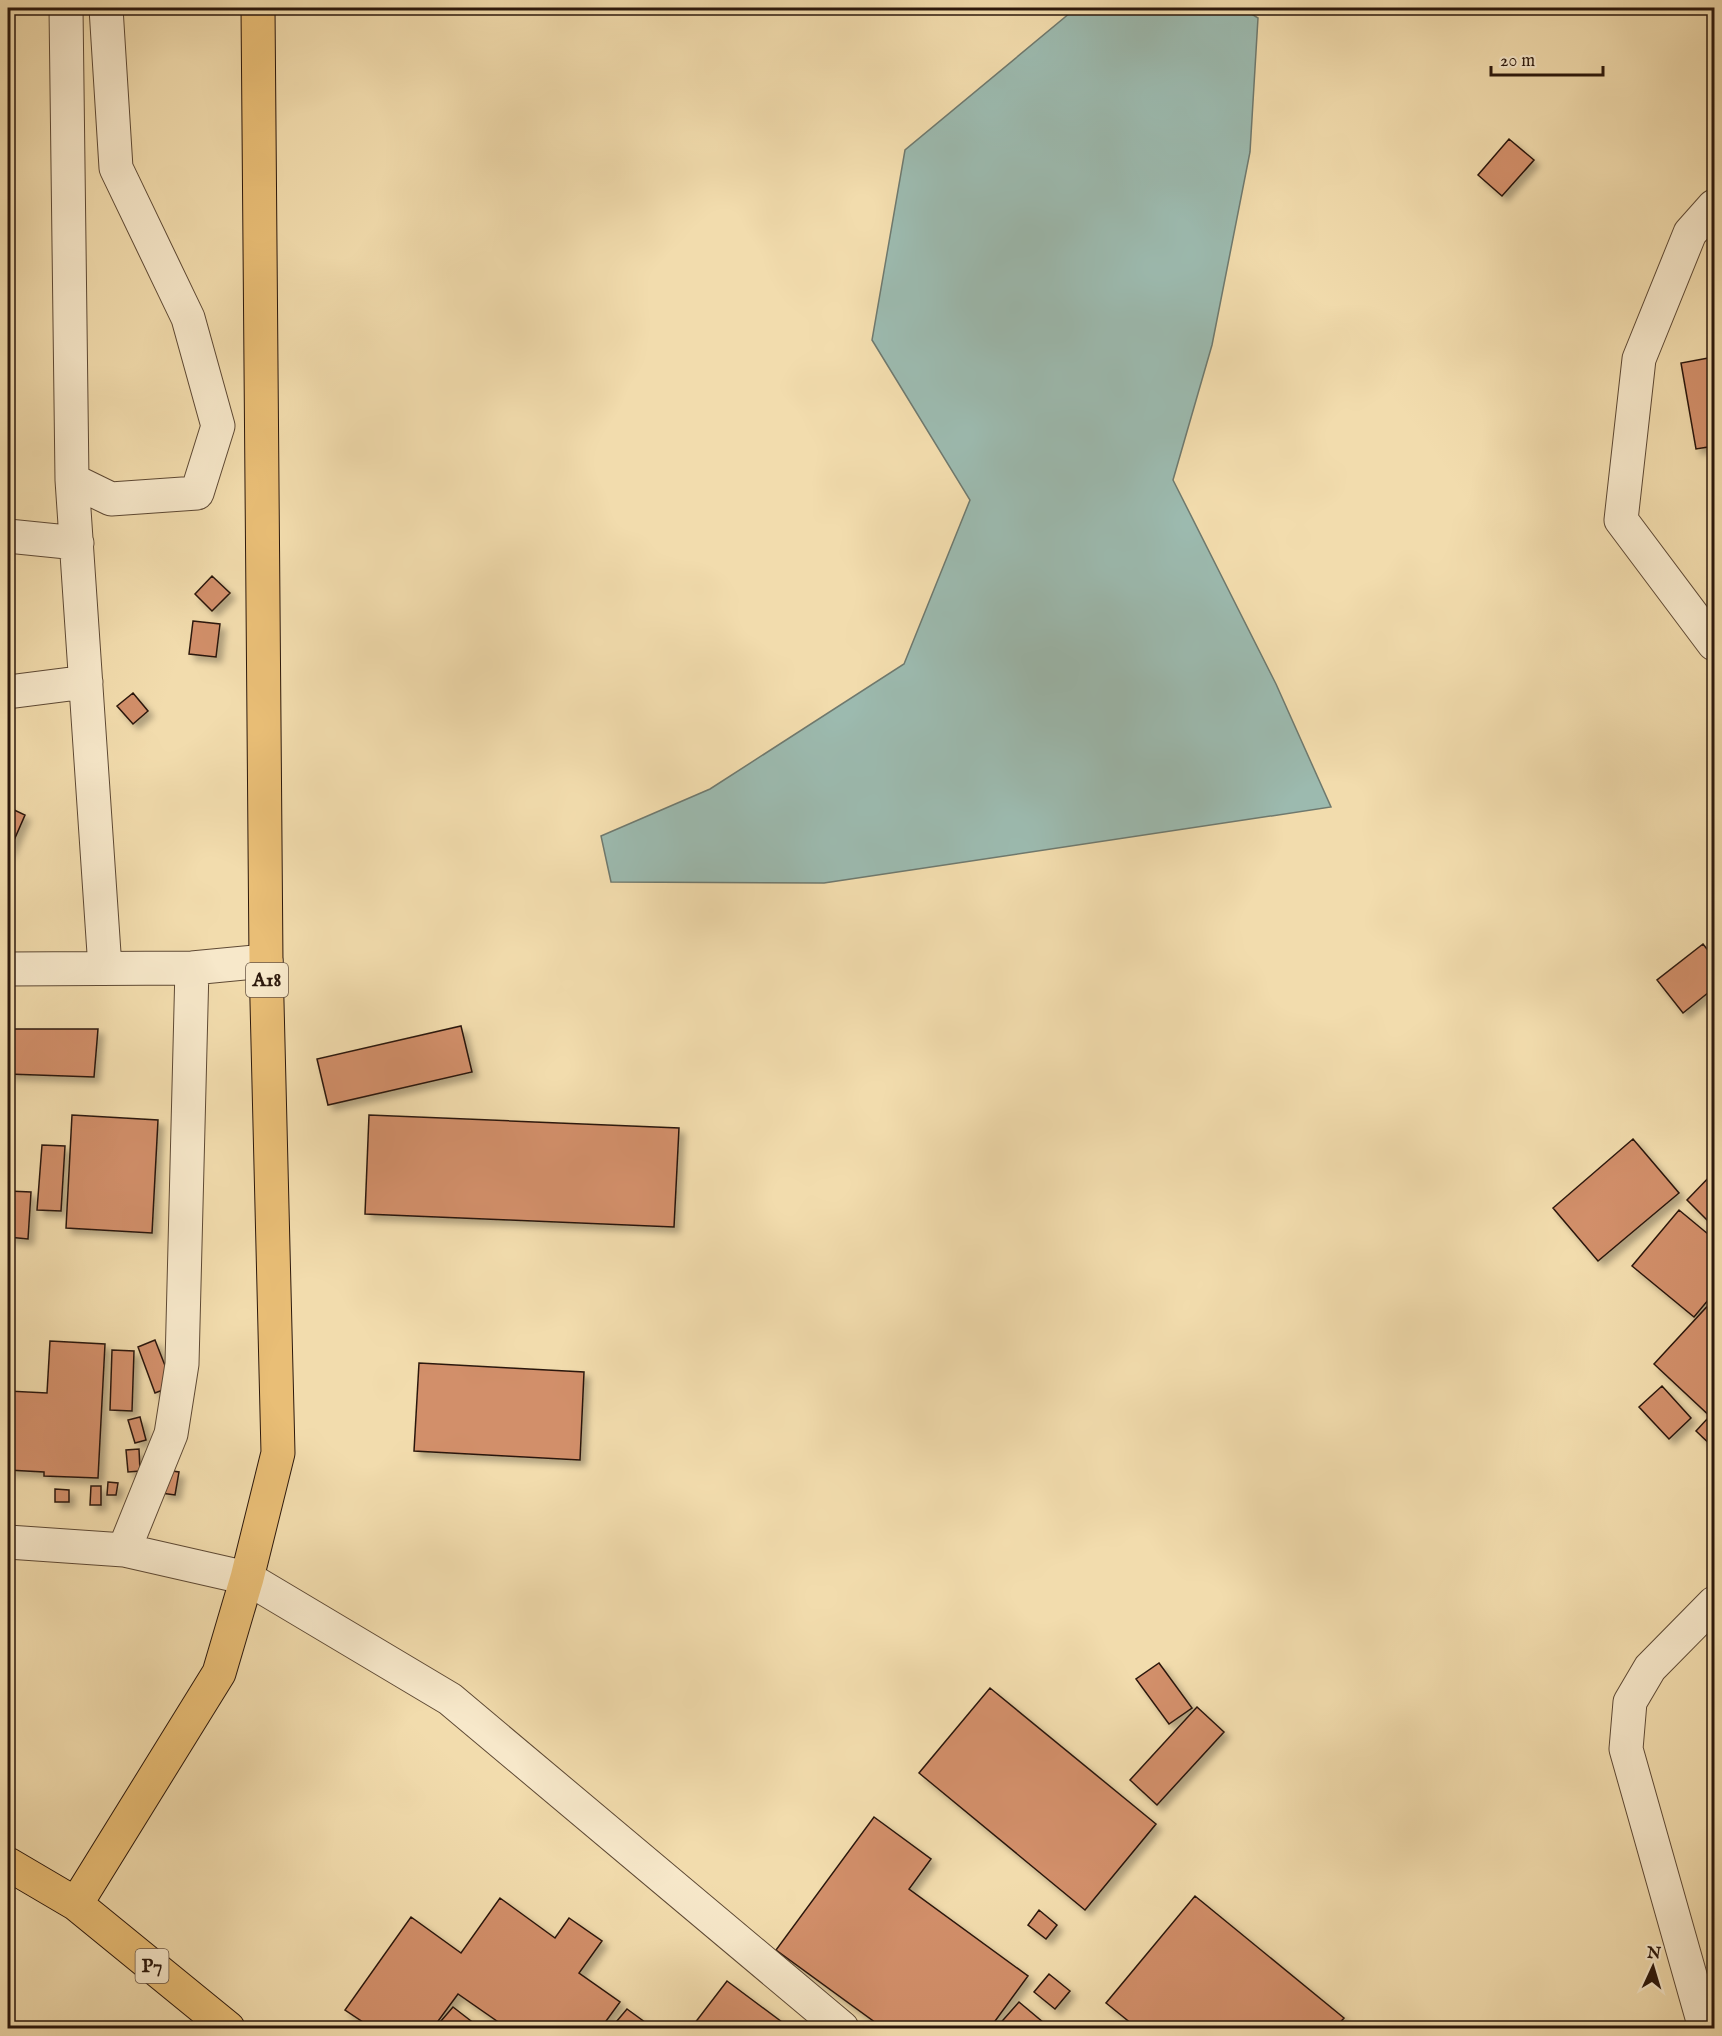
<svg xmlns="http://www.w3.org/2000/svg" width="1722" height="2036" viewBox="0 0 1722 2036" font-family="'IM FELL English',serif">
  <defs>
    <filter id="shadow"><feDropShadow dx="5.5" dy="5.5" stdDeviation="3" flood-color="#0004"/></filter>
  </defs>
  <rect width="100%" height="100%" fill="#f2dcad"/>
  <filter id="stains"><feTurbulence type="fractalNoise" baseFrequency=".00333" numOctaves="4"/><feColorMatrix values="0 0 0 0 .2 0 0 0 0 .09 0 0 0 0 .02 0 0 0 .5 -.17"/></filter>
  <radialGradient id="worn" r=".72"><stop offset=".6" stop-color="#630" stop-opacity="0"/><stop offset="1" stop-color="#630" stop-opacity=".3"/></radialGradient>
  <path fill="#9cbaaf" stroke="#6f796e" stroke-width="1.5" d="M1076 8H1242L1258 18 1250 152 1212 345 1173 480 1276 684 1331 807 824 883 611 882 601 836 710 789 904 664 970 500 872 340 905 150Z"/>
  <path fill="#d28f6b" stroke="#2c180c" stroke-width="1.5" filter="url(#shadow)" d="M1509 139 1534 160 1502 196 1478 175Z
    M1714 357V446L1696 449 1681 363Z
    M212 576 230 593 212 611 195 594Z
    M193 621 220 624 216 657 189 654Z
    M133 693 148 711 133 724 117 706Z
    M8 807 25 815 8 854Z
    M1703 944 1714 958V988L1683 1013 1657 980Z
    M461 1026 472 1072 328 1105 317 1059Z
    M8 1029H98L94 1077 8 1074Z
    M72 1115 158 1120 152 1233 66 1228Z
    M369 1115 679 1128 674 1227 365 1214Z
    M1633 1139 1679 1193 1598 1261 1553 1208Z
    M42 1145 65 1146 61 1211 37 1210Z
    M1714 1172V1227L1687 1200Z
    M8 1191 31 1192 28 1239 8 1237Z
    M1679 1210 1714 1239V1293L1694 1317 1632 1266Z
    M1714 1299V1420L1654 1364Z
    M155 1340 173 1386 155 1393 138 1347Z
    M50 1341 105 1344 98 1478 44 1476V1472L8 1470V1391L47 1393Z
    M112 1350 134 1351 132 1411 110 1410Z
    M419 1363 584 1372 580 1460 414 1451Z
    M1662 1386 1691 1418 1669 1439 1639 1407Z
    M140 1417 146 1440 135 1443 128 1420Z
    M1707 1419 1714 1427V1448L1696 1431Z
    M139 1449 140 1471 128 1472 126 1450Z
    M165 1470 179 1472 175 1495 161 1493Z
    M108 1482 118 1483 116 1495H107Z
    M91 1486H101V1505H90Z
    M55 1489 69 1490V1502H55Z
    M1159 1663 1192 1708 1169 1724 1136 1679Z
    M990 1688 1156 1824 1085 1910 919 1773Z
    M1197 1707 1224 1732 1157 1805 1130 1780Z
    M874 1817 931 1859 909 1889 1028 1976 990 2028H883L776 1950Z
    M1195 1896 1344 2018 1335 2028H1137L1106 2003Z
    M500 1898 555 1938 569 1918 602 1941 579 1973 620 2002 601 2028H507L458 1994 433 2028H372L345 2010 411 1917 461 1953Z
    M1039 1910 1057 1925 1046 1939 1028 1925Z
    M1049 1974 1070 1991 1055 2009 1034 1992Z
    M727 1981 790 2028H691Z
    M1019 2002 1050 2028H996Z
    M453 2007 480 2028H435Z
    M627 2009 653 2028H611Z"/>
  <g fill="none" stroke-linecap="round" stroke-linejoin="round">
    <g stroke="#5e4934" stroke-width="35">
      <path id="minor" d="M66 8 72 480 105 968
        M1714 206 1690 233 1639 359 1621 520 1714 644
        M72 480 111 499 197 493 218 426 188 318 116 168 106 8
        M8 536 77 543
        M8 692 86 682
        M8 969 192 968 266 961
        M8 1542 124 1550 247 1578 450 1699 842 2028
        M124 1550 171 1434 182 1364 192 968
        M1705 2028 1626 1749 1630 1702 1650 1668 1714 1603"/>
    </g>
    <g stroke="#2c180c" stroke-width="35">
      <path id="highway" d="M8 1864 76 1904 228 2028
        M76 1904 219 1673 247 1578 278 1453 266 961 258 8"/>
    </g>
    <use href="#minor" stroke="#f7e8ca" stroke-width="33"/>
    <use href="#highway" stroke="#e9be76" stroke-width="33"/>
  </g>
  <g text-anchor="middle" dominant-baseline="central" stroke-width="6" stroke-linejoin="round" paint-order="stroke">
    <g fill="#f7e8ca" stroke="#695645" stroke-width="1.5">
      <rect x="246" y="963" width="42" height="34" rx="4.5"/>
      <rect x="135.5" y="1949" width="33" height="34" rx="4.5"/>
    </g>
    <g font-size="20" font-weight="bold" fill="#2c180c">
      <text x="267" y="980">A18</text>
      <text x="152" y="1966">P7</text>
    </g>
  </g>
  <rect width="1722" height="2036" fill="none" stroke="#f2dcad" stroke-width="30"/>
  <rect x="9" y="9" width="1704" height="2018" fill="none" stroke="#2c180c" stroke-width="3"/>
  <rect x="15" y="15" width="1692" height="2006" fill="none" stroke="#2c180c" stroke-width="1.5"/>
  <g transform="translate(1653 1967) rotate(4)" stroke="#f7e8ca" stroke-width="4.5" paint-order="stroke">
  <path d="M0-4.5L10 22L0 15L-10 22Z" fill="#2c180c"/>
  <text y="-9" font-size="16" font-weight="bold" text-anchor="middle" fill="#2c180c">N</text>
  </g>
  <path d="M1491 66v9h112v-9" fill="none" stroke="#2c180c" stroke-width="3"/>
  <text x="1500" y="66" font-size="18" fill="#2c180c" stroke="#f7e8ca" stroke-width="4.5" paint-order="stroke">20 m</text>
  <rect width="100%" height="100%" filter="url(#stains)"/>
  <rect width="100%" height="100%" fill="url(#worn)"/>
</svg>
